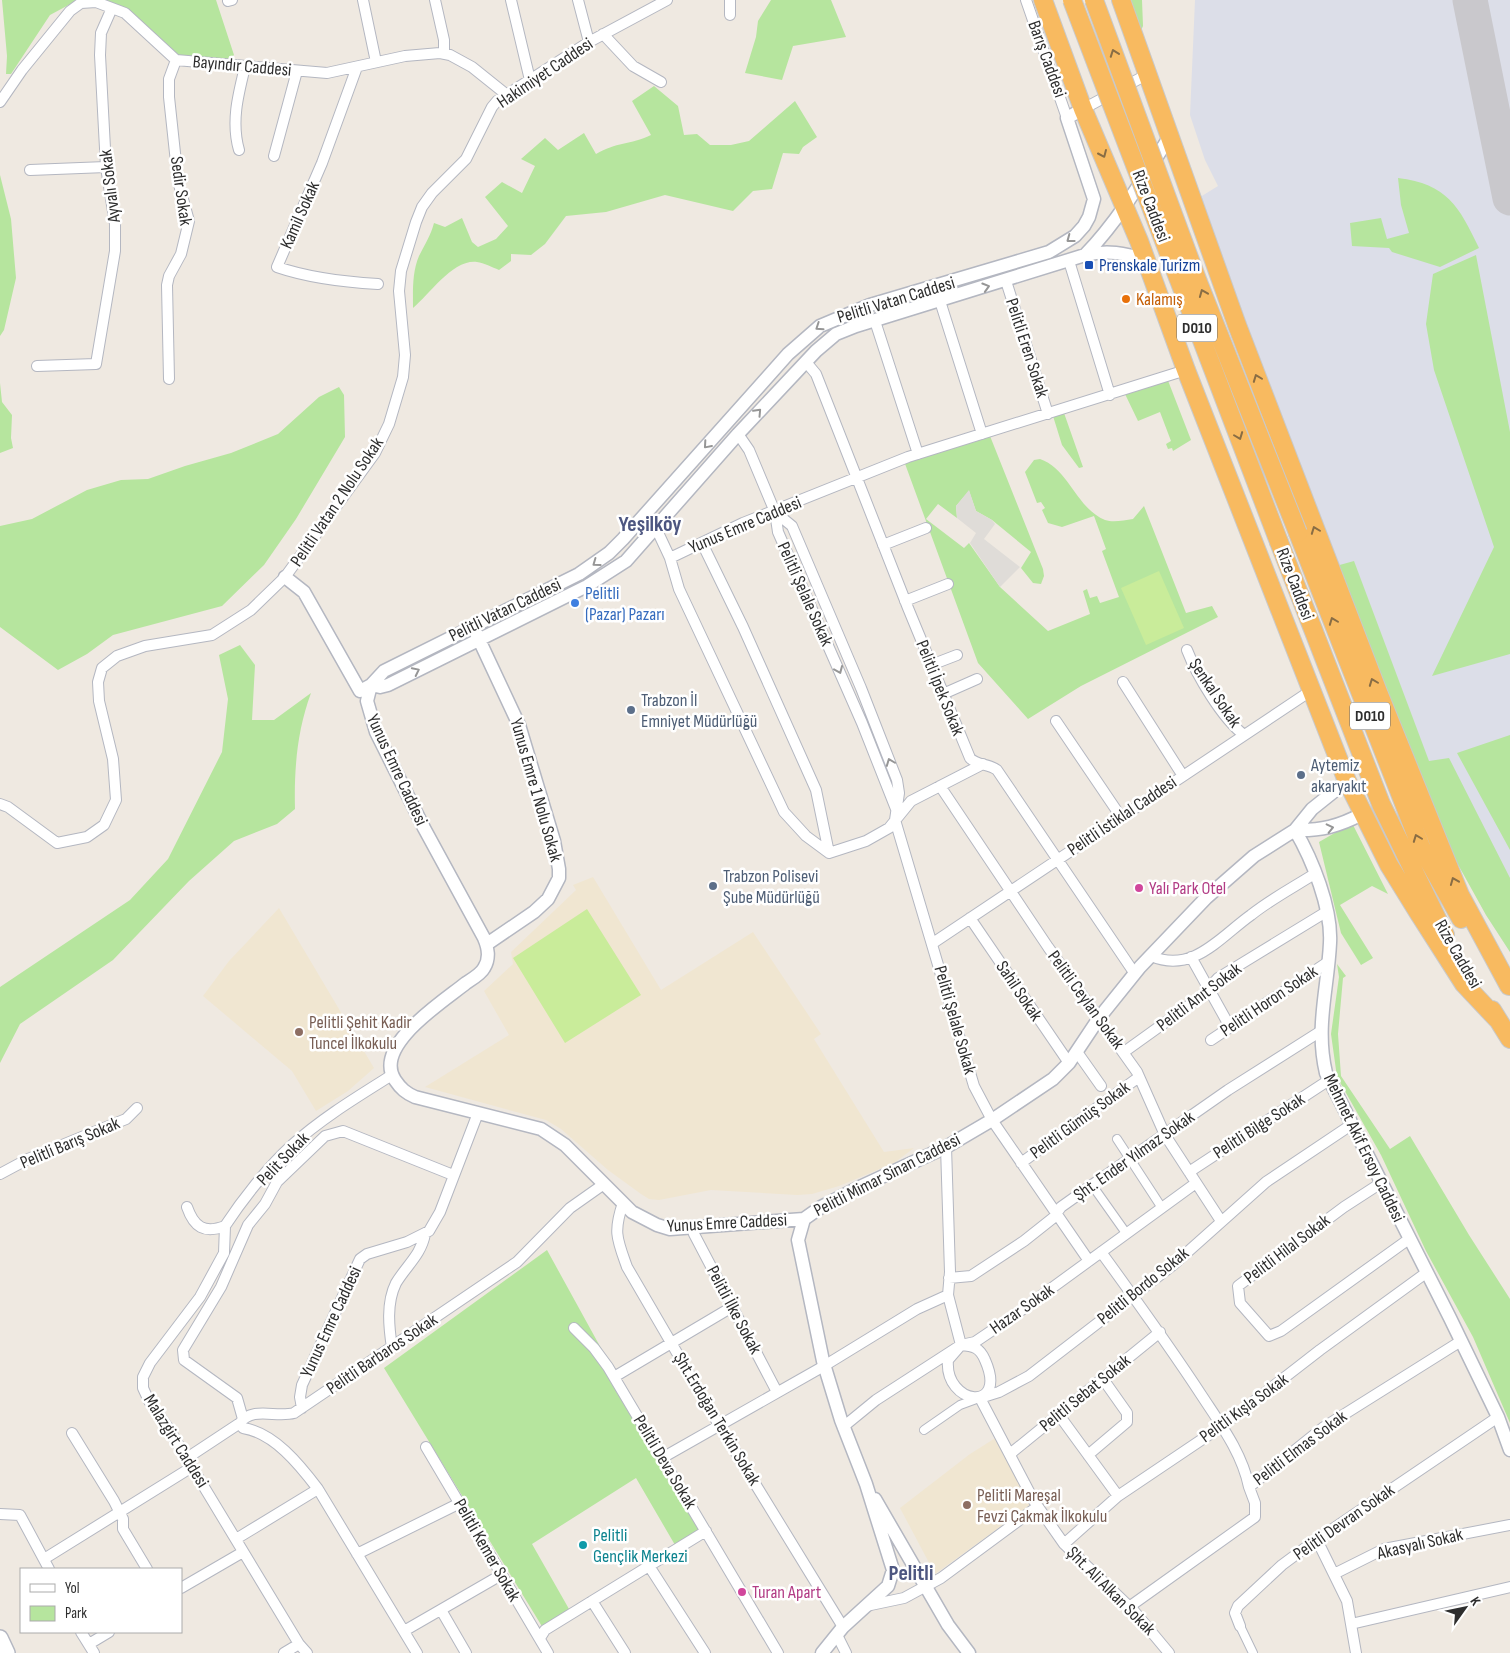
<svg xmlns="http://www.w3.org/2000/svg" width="1510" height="1653" viewBox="0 0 1510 1653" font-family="'Sofia Sans Condensed',sans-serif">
  <rect width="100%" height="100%" fill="#efe9e1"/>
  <path fill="#f0e6d1" d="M593 877 661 990 753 932 821 1034 814 1039 884 1152 914 1148 894 1163 839 1186 812 1194 797 1195 711 1190 659 1200 649 1199 641 1194 608 1170 561 1129 546 1120 425 1087 509 1035 484 991 513 964 511 952 576 890 573 885Z
    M279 908 374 1068 348 1091 316 1111 292 1071 203 996 229 961Z
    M997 1437 1033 1503 935 1574 900 1508 970 1454Z"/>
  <path fill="#dcdee8" d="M1195 0H1510V952L1486 915 1413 774 1197 199 1218 186 1205 160 1190 115Z"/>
  <path fill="#b6e59e" d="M2 0H84L76 1 50 15 11 74H6L7 56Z
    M96 0H216L234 55 229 59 179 56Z
    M771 0H831L846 37 793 46 782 80 745 73 756 37 758 21Z
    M1128 0H1142L1143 26 1140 33Z
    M654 86 678 106 684 135 697 134 710 145H731L749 141 795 101 817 137 803 147 799 154 783 153 772 189 753 191 733 211 665 195 606 212 566 216 545 244 531 255 511 254V261L499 270C492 267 484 263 477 262 453 259 430 294 413 308 413 291 412 272 419 256 425 244 431 235 434 223L445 227 462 218 472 242 478 247 496 239 508 226 485 197 502 182 522 193 535 166 521 159 545 138 558 150 584 133 596 154C616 142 630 145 651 135L632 101Z
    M0 175 11 219 16 278 4 330 0 336V349Z
    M1398 178C1447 184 1459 206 1479 248L1440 267 1392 252 1389 248 1352 246 1350 223 1381 218 1387 239 1409 233 1401 205Z
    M1476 255 1510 432V654L1432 676 1494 547 1434 370 1426 324 1433 274Z
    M1167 378 1191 440 1173 451 1172 448 1168 449 1166 444 1171 441 1160 412 1138 421 1125 394Z
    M0 383 2 402 12 415 11 438 13 448 0 453Z
    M339 387 344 395 345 437 296 519 264 565 222 606 113 635 87 654 58 670 0 627V526L32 519 87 490 121 480 148 479 185 466 231 453 278 434 319 397Z
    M1064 413 1083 467 1079 468 1062 445 1053 416Z
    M990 436 1043 569 1044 576 1041 584 1033 583 1021 568 1031 552 992 520 976 511 969 491 956 506 957 518 938 504 926 519 964 548 969 543 1000 587 1048 631 1090 614 1083 591 1087 589 1090 598 1097 596 1100 603 1119 597 1102 551 1106 549 1094 516 1062 527 1048 523 1042 510 1045 508 1041 502 1037 503 1025 472 1034 460 1040 459C1069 469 1076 508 1105 520 1114 523 1124 520 1133 519L1144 506 1186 613 1212 606 1218 617 1081 686 1028 719 978 663 904 461Z
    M1354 561 1429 761 1449 758 1510 878V952L1486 915 1456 861 1336 566Z
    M240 645 255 665 252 720H274L311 693C297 731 294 769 295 809L277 824 234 841 189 881 113 960 20 1024 0 1063V987L130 900 168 859 222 752 228 699 219 655Z
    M1510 735V850L1457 753Z
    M1352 823 1388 894 1372 886 1340 905 1373 958 1361 965 1341 933 1319 842Z
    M1337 964 1346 976 1343 978 1338 1034 1341 1076 1390 1149 1410 1136 1469 1235 1510 1299V1423L1473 1337 1426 1251 1381 1155 1337 1077 1331 1034 1339 977Z
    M547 1250 701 1530 675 1545 636 1478 532 1544 569 1609 543 1628 384 1368Z"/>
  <path fill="#c9ec9a" d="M1159 571 1184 628 1146 645 1121 588Z
    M587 909 641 995 565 1043 513 958Z"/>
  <path fill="#dfdcd8" d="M969 490 976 511 992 520 995 524 984 539 1020 567 1000 587 970 543 976 533 957 518 956 506Z"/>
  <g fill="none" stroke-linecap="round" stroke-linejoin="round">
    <path stroke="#c9c8cc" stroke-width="35" d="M1470 0 1510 198"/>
    <g stroke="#b4b7c1" stroke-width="10">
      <path id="pedestrian" d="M1117 1139 1162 1208
        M1092 1185 1126 1233
        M924 1430 960 1405 979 1398
        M1240 1626 1253 1653"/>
    </g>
    <g stroke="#b4b7c1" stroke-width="12">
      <path id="minor" d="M363 0 376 62
        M435 0 444 40V54
        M511 0 530 80
        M578 0 589 42
        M1026 0 1067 118
        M228 1 232 0
        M730 15V0
        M603 34 633 66 661 82
        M357 67 322 163 277 267C309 278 344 282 378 284
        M0 102 22 70 70 11 81 3 96 2 125 13 176 60 327 73 405 56 440 53 450 55 472 67 507 95
        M1083 109 1148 74
        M239 150C231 122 238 95 245 67
        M274 156 297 71
        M30 170 106 167
        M1069 261 1110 395
        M1006 281 1048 414
        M940 301 982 434
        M875 321 918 454
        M806 362 816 374 908 608 970 758C977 766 988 763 997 770L1135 974
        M37 366 96 364 115 251V224L106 167 100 55 101 33 112 8
        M169 379 167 285 169 276 181 254 189 221 178 181 169 97V79L176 60
        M738 434 749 450 775 512 778 532 862 723 896 809
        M775 512 792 526 861 688 897 780 899 793 895 820 974 1086 992 1120 1089 1261
        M655 526 670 558 743 523 908 457 1186 370
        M702 543 743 627 816 790 829 853 866 841 889 828 911 801 983 764
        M883 545 926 528
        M670 558 679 589 784 812 806 836 829 853
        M905 601 948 584
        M1187 650C1197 676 1222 718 1244 735
        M931 665 957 655
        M1123 682 1183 776
        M943 694 977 679
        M1056 721 1121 817
        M940 786 1048 947 1137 1072 1165 1135 1221 1221
        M0 804 8 807 57 843 87 837 104 825 116 800 113 759 99 701 98 682 102 668 117 656 145 646 212 635 251 610 285 577 375 453 389 424 403 377 405 355 399 291 401 271 416 222 422 207 432 193 466 159 492 107 497 101 589 42 667 0
        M970 918 1069 1063
        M933 943 1312 690
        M1151 956C1193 974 1220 937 1251 915 1271 899 1294 887 1316 873
        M1191 957 1230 1027
        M1211 1040 1328 962
        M1077 1052 1101 1086
        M1124 1052 1202 996 1218 978 1326 912
        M946 1147 950 1272 948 1295 961 1345
        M1021 1163 1139 1077
        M1189 1172 1329 1080
        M0 1174 28 1159 126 1119 137 1108
        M1381 1183 1344 1207 1238 1286 1240 1303 1269 1336 1281 1331 1409 1239
        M623 1203C613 1232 617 1239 627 1267L719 1425 843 1627
        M187 1207C194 1227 204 1234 225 1226 242 1200 268 1167 291 1146 322 1118 357 1097 392 1075
        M225 1226 224 1253 200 1297 150 1363 143 1377V1388L149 1401 169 1429 299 1644 307 1653
        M692 1227 694 1234 777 1392
        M1101 1252C1136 1300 1170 1347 1202 1396 1221 1425 1242 1453 1249 1487L1324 1427 1461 1341
        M949 1278 971 1276 1024 1241 1053 1218 1061 1207 1092 1185 1228 1090 1321 1031
        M574 1328 594 1348 608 1367 778 1653
        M961 1345C974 1346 980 1348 985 1360 1009 1414 944 1405 948 1360Z
        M392 1348C389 1328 386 1303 396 1283 407 1265 421 1255 425 1234
        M614 1377 732 1307
        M302 1408 300 1397 302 1385 360 1259 367 1254 407 1242 429 1231 440 1212 478 1113
        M1059 1415 1118 1496
        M243 1419 237 1398 184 1360 183 1350 221 1287 248 1225 265 1204 277 1182 325 1136 343 1131 453 1175
        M843 1427 876 1400 961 1345 975 1342 1012 1317 1196 1183
        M72 1433 114 1501 123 1519V1529L147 1569
        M426 1447 548 1653
        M1010 1454 1160 1332
        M1088 1455 1127 1422V1413L1103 1379
        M187 1458 240 1423
        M662 1458 824 1366 917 1309 948 1295
        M0 1514 20 1515 49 1569
        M236 1539 318 1489
        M1317 1540 1347 1601 1356 1653
        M1064 1544 1118 1496 1222 1426 1320 1350 1426 1273
        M357 1554 460 1503
        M44 1559 192 1467
        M649 1566 706 1531
        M1334 1574 1384 1549 1510 1525
        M181 1588 243 1552
        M592 1601 625 1653
        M866 1606 904 1598 941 1578 1037 1507
        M1129 1607 1255 1517V1503L1249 1487
        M441 1610 466 1653
        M1351 1624 1510 1587
        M1240 1626 1235 1613 1238 1606 1282 1565 1309 1545 1498 1417
        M404 1631 501 1575
        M81 1632 94 1653
        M837 1635 846 1653
        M540 1638 545 1630 649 1566 705 1653
        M89 1644 109 1632
        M284 1653 299 1644
        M417 1653 318 1489C299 1464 274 1433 243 1428L240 1423C252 1406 276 1418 294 1413L517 1262 570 1208 604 1184
        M1169 1653 1134 1611 1064 1544 1034 1501 980 1398 999 1392 1029 1376 1173 1265 1266 1182 1351 1125"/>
    </g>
    <g stroke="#b4b7c1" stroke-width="15">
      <path id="tertiary" d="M1085 255C1119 220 1144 177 1170 136
        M285 577 304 592 360 691 371 685 384 671 579 574 609 553 623 539 788 354 820 326 870 305 1049 252 1075 236 1084 226 1089 217 1094 199 1067 118 1083 109
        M475 631 519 725 554 841 559 869V878L548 899 534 912 487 944
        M371 685 367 701 376 732 424 828 484 938C488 947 490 959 484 968 481 974 472 979 466 983 444 1001 372 1046 395 1080 401 1089 406 1093 415 1097L541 1129 565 1145 632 1212 657 1225 670 1229 804 1219
        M371 685 380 687 388 685 587 586 626 561 738 434 816 351 836 334 856 326 1085 255C1108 250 1124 253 1146 260
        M1295 830C1312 859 1332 908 1330 943 1328 988 1315 1027 1326 1073L1450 1318 1498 1417 1510 1450
        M1295 830C1321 831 1339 826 1362 814
        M875 1499 948 1625 969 1653
        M822 1653 843 1627 888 1586 893 1570 866 1484 841 1420 823 1361 798 1240 804 1219 821 1207 862 1186 946 1147 992 1120 1053 1079 1069 1063 1099 1018 1140 967 1206 898 1254 856 1295 830 1312 809 1347 781"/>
    </g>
    <g stroke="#b4b7c1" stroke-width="18">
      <path id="secondary" d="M0 1638 7 1653"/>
    </g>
    <g stroke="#c9c9c9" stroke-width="20">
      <path id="trunk" d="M1043 0 1083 109 1139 241 1186 370 1347 781 1389 865 1418 912 1464 984 1497 1019
        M1121 0 1237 325 1378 692 1460 895 1509 986
        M1298 533 1421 847 1461 919
        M1279 542 1381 804 1445 935
        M1492 1010 1510 1039"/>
    </g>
    <use href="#pedestrian" stroke="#fff" stroke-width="8"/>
    <use href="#minor" stroke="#fff" stroke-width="10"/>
    <use href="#tertiary" stroke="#fff" stroke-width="12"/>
    <use href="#secondary" stroke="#fff" stroke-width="15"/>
    <use href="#trunk" stroke="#f8ba60" stroke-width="18"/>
    <g stroke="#c9c9c9" stroke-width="20" stroke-linecap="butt">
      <path id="trunk-bridge" d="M1072 0 1279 542
        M1094 0 1198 282 1298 533"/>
    </g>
    <use href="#trunk-bridge" stroke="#f8ba60" stroke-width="18"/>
  </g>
  <defs><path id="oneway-chevron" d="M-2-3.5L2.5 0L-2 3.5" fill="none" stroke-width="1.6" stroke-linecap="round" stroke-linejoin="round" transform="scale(1.25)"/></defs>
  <g stroke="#896d44">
    <use href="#oneway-chevron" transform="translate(1114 53) rotate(-110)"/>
    <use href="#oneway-chevron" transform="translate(1103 154) rotate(66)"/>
    <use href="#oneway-chevron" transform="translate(1203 293) rotate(-112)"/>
    <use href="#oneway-chevron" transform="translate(1257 378) rotate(-111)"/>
    <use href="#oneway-chevron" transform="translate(1239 436) rotate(69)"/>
    <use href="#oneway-chevron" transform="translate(1315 530) rotate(-111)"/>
    <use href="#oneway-chevron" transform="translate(1333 621) rotate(-111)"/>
    <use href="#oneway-chevron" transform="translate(1373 682) rotate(-111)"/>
    <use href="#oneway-chevron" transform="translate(1417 838) rotate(-111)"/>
    <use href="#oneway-chevron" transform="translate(1454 881) rotate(-112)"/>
  </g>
  <g stroke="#969696">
    <use href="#oneway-chevron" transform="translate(1070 239) rotate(143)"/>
    <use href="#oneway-chevron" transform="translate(986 287) rotate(-17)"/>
    <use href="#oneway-chevron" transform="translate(819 327) rotate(146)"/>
    <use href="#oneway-chevron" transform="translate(758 412) rotate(-47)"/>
    <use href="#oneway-chevron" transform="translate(707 445) rotate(131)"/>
    <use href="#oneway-chevron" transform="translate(596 563) rotate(144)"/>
    <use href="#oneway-chevron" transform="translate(839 670) rotate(67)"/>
    <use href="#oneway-chevron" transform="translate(416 671) rotate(-26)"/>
    <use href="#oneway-chevron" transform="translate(890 762) rotate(-111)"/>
    <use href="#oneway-chevron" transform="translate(1330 828) rotate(-13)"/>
  </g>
  <rect fill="#1a4fb4" stroke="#fff" stroke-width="2" x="1084" y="260" width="10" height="10" rx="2.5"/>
  <circle fill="#e8710a" stroke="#fff" stroke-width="2" cx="1126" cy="299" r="5"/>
  <circle fill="#3f7fe0" stroke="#fff" stroke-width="2" cx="575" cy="603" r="5"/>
  <g fill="#5c6f8a" stroke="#fff" stroke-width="2">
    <circle cx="631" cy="710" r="5"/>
    <circle cx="1301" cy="775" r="5"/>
    <circle cx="713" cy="886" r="5"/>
  </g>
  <g fill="#d1479c" stroke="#fff" stroke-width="2">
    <circle cx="1139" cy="888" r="5"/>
    <circle cx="742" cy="1592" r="5"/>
  </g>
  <g fill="#8d6e63" stroke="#fff" stroke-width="2">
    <circle cx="299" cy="1032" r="5"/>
    <circle cx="967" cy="1505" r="5"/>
  </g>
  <circle fill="#0f9aa8" stroke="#fff" stroke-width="2" cx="583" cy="1545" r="5"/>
  <g text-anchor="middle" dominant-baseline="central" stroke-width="5" stroke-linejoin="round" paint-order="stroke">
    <g fill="#fff" stroke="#6d6d6d" stroke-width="1">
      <rect x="1177" y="314.5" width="40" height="27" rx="4"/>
      <rect x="1350" y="702.5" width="40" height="27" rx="4"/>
    </g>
    <g font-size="16" font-weight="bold" fill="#2e2e2e">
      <text x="1197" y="328">D010</text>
      <text x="1370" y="716">D010</text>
    </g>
    <g font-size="18" fill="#2e2e2e" stroke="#fff">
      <text transform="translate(1047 59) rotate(70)">Barış Caddesi</text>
      <text transform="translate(242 66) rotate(5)">Bayındır Caddesi</text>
      <text transform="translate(545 73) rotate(-34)">Hakimiyet Caddesi</text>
      <text transform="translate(110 186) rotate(-97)">Ayvalı Sokak</text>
      <text transform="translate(181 191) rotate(82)">Sedir Sokak</text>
      <text transform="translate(1151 206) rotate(69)">Rize Caddesi</text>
      <text transform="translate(300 215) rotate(-66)">Kamil Sokak</text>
      <text transform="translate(896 300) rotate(-17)">Pelitli Vatan Caddesi</text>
      <text transform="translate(1027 348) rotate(72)">Pelitli Eren Sokak</text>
      <text transform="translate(337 502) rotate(-56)">Pelitli Vatan 2 Nolu Sokak</text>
      <text transform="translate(745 525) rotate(-23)">Yunus Emre Caddesi</text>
      <text transform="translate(1295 584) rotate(69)">Rize Caddesi</text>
      <text transform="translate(805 594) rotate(66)">Pelitli Şelale Sokak</text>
      <text transform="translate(505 610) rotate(-26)">Pelitli Vatan Caddesi</text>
      <text transform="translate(940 688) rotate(68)">Pelitli İpek Sokak</text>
      <text transform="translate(1215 693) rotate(56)">Şenkal Sokak</text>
      <text transform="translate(397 770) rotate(65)">Yunus Emre Caddesi</text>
      <text transform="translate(536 790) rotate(74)">Yunus Emre 1 Nolu Sokak</text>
      <text transform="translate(1122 816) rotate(-34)">Pelitli İstiklal Caddesi</text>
      <text transform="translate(1458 954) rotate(60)">Rize Caddesi</text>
      <text transform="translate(1019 991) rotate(56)">Sahil Sokak</text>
      <text transform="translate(1199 997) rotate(-37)">Pelitli Anıt Sokak</text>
      <text transform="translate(1086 1000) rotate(54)">Pelitli Ceylan Sokak</text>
      <text transform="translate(1269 1001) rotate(-34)">Pelitli Horon Sokak</text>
      <text transform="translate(955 1020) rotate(74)">Pelitli Şelale Sokak</text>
      <text transform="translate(1080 1120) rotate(-36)">Pelitli Gümüş Sokak</text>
      <text transform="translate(1259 1126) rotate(-33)">Pelitli Bilge Sokak</text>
      <text transform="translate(70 1143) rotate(-23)">Pelitli Barış Sokak</text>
      <text transform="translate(1364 1148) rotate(64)">Mehmet Akif Ersoy Caddesi</text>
      <text transform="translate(1134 1156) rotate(-35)">Şht. Ender Yılmaz Sokak</text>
      <text transform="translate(283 1159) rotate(-46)">Pelit Sokak</text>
      <text transform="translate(887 1175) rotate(-27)">Pelitli Mimar Sinan Caddesi</text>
      <text transform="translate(727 1223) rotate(-3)">Yunus Emre Caddesi</text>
      <text transform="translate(1287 1249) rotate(-37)">Pelitli Hilal Sokak</text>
      <text transform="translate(1143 1286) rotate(-39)">Pelitli Bordo Sokak</text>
      <text transform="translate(1022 1309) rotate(-35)">Hazar Sokak</text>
      <text transform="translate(734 1310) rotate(62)">Pelitli İlke Sokak</text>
      <text transform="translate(331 1322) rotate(-65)">Yunus Emre Caddesi</text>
      <text transform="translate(382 1354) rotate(-34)">Pelitli Barbaros Sokak</text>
      <text transform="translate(1085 1393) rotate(-39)">Pelitli Sebat Sokak</text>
      <text transform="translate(1244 1408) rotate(-36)">Pelitli Kışla Sokak</text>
      <text transform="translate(717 1419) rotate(59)">Şht.Erdoğan Terkin Sokak</text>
      <text transform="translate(176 1441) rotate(58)">Malazgirt Caddesi</text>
      <text transform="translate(1300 1448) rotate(-37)">Pelitli Elmas Sokak</text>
      <text transform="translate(665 1462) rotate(59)">Pelitli Deva Sokak</text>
      <text transform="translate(1344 1522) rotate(-35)">Pelitli Devran Sokak</text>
      <text transform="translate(1420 1544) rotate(-13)">Akasyalı Sokak</text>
      <text transform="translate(487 1550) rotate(60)">Pelitli Kemer Sokak</text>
      <text transform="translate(1111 1591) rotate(45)">Şht. Ali Alkan Sokak</text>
    </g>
    <g font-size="18" fill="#164399" stroke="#fff" text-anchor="start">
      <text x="1099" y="265">Prenskale Turizm</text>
    </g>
    <g font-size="18" fill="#c56008" stroke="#fff" text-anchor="start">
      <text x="1136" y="299">Kalamış</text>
    </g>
    <g font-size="18" fill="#366cbe" stroke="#fff" text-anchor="start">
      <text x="585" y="593">Pelitli<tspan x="585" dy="21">(Pazar) Pazarı</tspan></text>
    </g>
    <g font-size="18" fill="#4e5e75" stroke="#fff" text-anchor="start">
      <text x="641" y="700">Trabzon İl<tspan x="641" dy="21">Emniyet Müdürlüğü</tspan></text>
      <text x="1311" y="765">Aytemiz<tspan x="1311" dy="21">akaryakıt</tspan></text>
      <text x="723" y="876">Trabzon Polisevi<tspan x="723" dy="21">Şube Müdürlüğü</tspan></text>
    </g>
    <g font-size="18" fill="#b23c85" stroke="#fff" text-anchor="start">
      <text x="1149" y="888">Yalı Park Otel</text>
      <text x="752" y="1592">Turan Apart</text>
    </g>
    <g font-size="18" fill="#785e54" stroke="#fff" text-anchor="start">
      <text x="309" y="1022">Pelitli Şehit Kadir<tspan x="309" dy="21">Tuncel İlkokulu</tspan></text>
      <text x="977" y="1495">Pelitli Mareşal<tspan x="977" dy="21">Fevzi Çakmak İlkokulu</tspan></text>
    </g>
    <g font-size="18" fill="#0d838f" stroke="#fff" text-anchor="start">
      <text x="593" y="1535">Pelitli<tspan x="593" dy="21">Gençlik Merkezi</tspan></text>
    </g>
    <g font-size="22" font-weight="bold" fill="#4d5680" stroke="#fff">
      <text x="650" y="524">Yeşilköy</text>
      <text x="911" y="1573">Pelitli</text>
    </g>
  </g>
  <rect x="20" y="1568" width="162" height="65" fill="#ffffff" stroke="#ababab"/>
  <rect x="30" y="1584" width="25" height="8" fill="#ffffff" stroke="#ababab"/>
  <text x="65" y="1593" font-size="15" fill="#2e2e2e">Yol</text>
  <rect x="30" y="1606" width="25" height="15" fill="#b6e59e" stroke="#ababab"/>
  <text x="65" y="1618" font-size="15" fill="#2e2e2e">Park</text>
  <g transform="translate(1465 1608) rotate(57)" stroke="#ffffff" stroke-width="4" paint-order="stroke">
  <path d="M0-4L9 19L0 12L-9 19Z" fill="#2e2e2e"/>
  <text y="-8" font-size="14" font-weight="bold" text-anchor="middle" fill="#2e2e2e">K</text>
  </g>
</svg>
